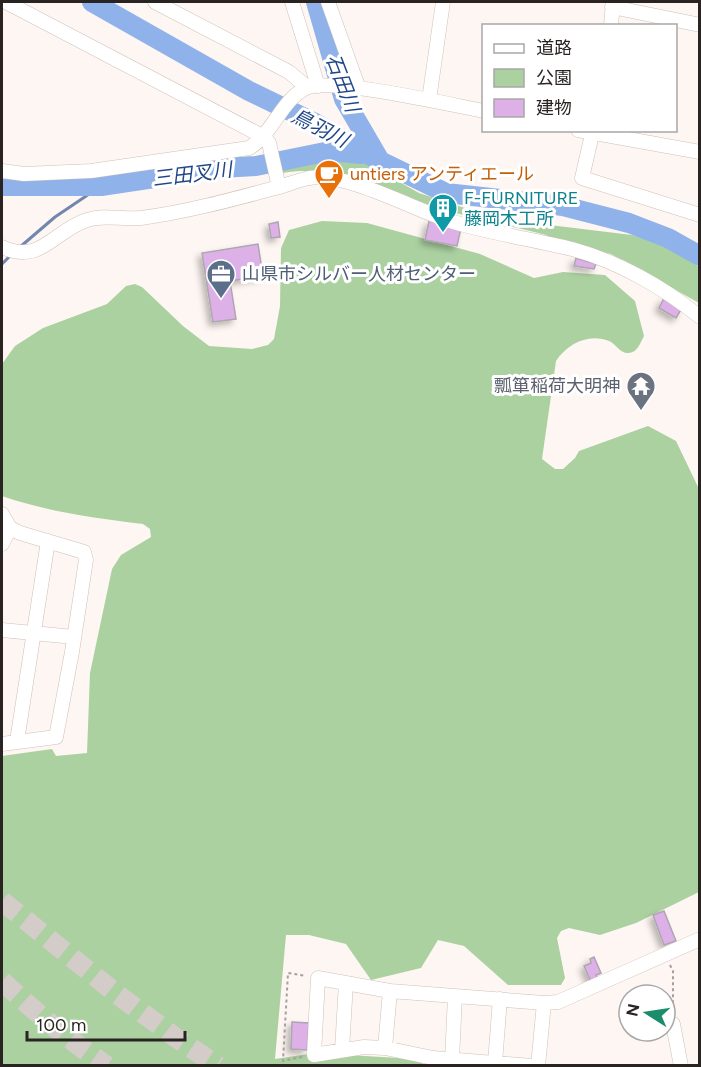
<svg xmlns="http://www.w3.org/2000/svg" width="701" height="1067" viewBox="0 0 701 1067" font-family="Figtree,'Noto Sans JP',sans-serif">
  <defs>
    <filter id="shadow"><feDropShadow dx="-4" dy="4" stdDeviation="3" flood-color="#0004"/></filter>
  </defs>
  <rect width="100%" height="100%" fill="#fef6f2"/>
  <path fill="#abd1a1" d="M345 156 362 161 419 193 480 213 533 223 632 235 661 243 699 267V303L611 254 550 238 546 235C511 226 474 219 439 208 389 193 337 163 283 173L281 165 311 158Z
    M322 221 367 223 480 254 534 278 563 272 605 275 635 301 644 336C640 343 638 352 629 353 620 354 616 344 609 341 589 333 568 343 556 361L542 459 555 469H563L575 458 579 451 648 426 676 441 699 489V892L636 923 600 935 569 928 561 931 557 938 565 978 561 985H508L464 946 438 940 421 968 371 980 346 944 309 935H286L275 1059 315 1053 415 1059 425 1065H2V756L52 749 56 756 87 753 90 673 112 569 121 555 151 537 150 529 143 524C93 518 49 512 2 496V364L15 346 43 328 107 304 126 286 135 284 142 287 183 326 209 346 252 349 268 345 274 339 280 306 281 248 289 230Z"/>
  <g fill="none" stroke-linecap="round" stroke-linejoin="round">
    <path stroke="#7187ae" stroke-width="3" d="M20 247 55 217 101 186
      M2 264 11 255"/>
    <path stroke="#90b2ea" stroke-width="20" d="M92 2 249 91 313 122 380 161 446 193 563 206 629 223 668 238 700 256
      M316 2 344 99 379 159
      M2 186H101L221 168 256 166 330 151 361 154"/>
  </g>
  <path fill="#ddb1e8" stroke="#ada5b0" stroke-width="1.5" filter="url(#shadow)" d="M429 221 461 228 457 246 425 240Z
    M278 222 280 237 271 238 269 224Z
    M258 244 263 276 230 281 236 319 213 322 202 253Z
    M576 258 596 264 594 269 574 266Z
    M664 298 682 308 676 318 659 308Z
    M664 911 676 941 664 945 653 915Z
    M594 957 601 973 596 975 598 979 591 982 584 966 591 963 590 959Z
    M292 1022 309 1023 307 1050 291 1049Z"/>
  <g fill="none" stroke-linecap="round" stroke-linejoin="round">
    <path stroke="#d3ccc8" stroke-width="20" stroke-dasharray="20 10" stroke-linecap="butt" d="M2 901 118 995 175 1037 218 1066
      M2 981C35 1012 69 1040 107 1066"/>
    <g stroke="#cec1ba" stroke-width="15">
      <path id="minor" d="M6 2 264 137 269 143 279 187
        M155 2 289 72 307 87
        M292 2 318 86
        M328 2 359 89
        M612 7 700 25
        M611 26 613 2
        M429 100 443 2
        M578 130 700 152
        M593 130 582 178 700 215
        M2 171 24 174 91 171 249 148C273 134 281 100 306 88 330 77 452 105 484 111
        M2 247C41 265 53 231 87 220 104 214 124 220 141 218 187 212 234 199 279 187 289 184 299 180 309 178 346 172 411 208 447 220 488 233 531 239 572 249 617 261 663 287 700 317
        M2 514 10 528 20 533 84 552 86 560 72 652 56 737 2 744
        M2 544 10 528
        M2 630 74 637
        M17 741 48 541
        M673 1024 681 1066
        M385 1048 390 991
        M342 1050 346 983
        M452 1060 455 996
        M495 1063 500 999
        M533 1066 433 1058 385 1048 364 1047 314 1055 318 978 390 991 544 1003 558 1002 700 939
        M538 1066 544 1003"/>
    </g>
    <path stroke="#a69f9c" stroke-width="2" stroke-dasharray="3 3" stroke-linecap="butt" d="M670 965 673 971V1013
      M302 1057 283 1061 288 973 306 976"/>
    <use href="#minor" stroke="#fff" stroke-width="14"/>
  </g>
  <defs>
    <g id="cafe-pin" transform="scale(1.5)"><path d="M0 17L-7.5 6A9.5 9.5 0 1 1 7.5 6Z" fill="#e8710a" stroke="#fff"/><path d="M-5.5-4.5H6V0H3Q3 3.5 0 3.5H-2.5Q-5.5 3.5-5.5 0ZM3-3.2v2h1.7v-2ZM-6 4.5H4V6H-6Z" fill="#fff"/></g>
    <g id="building-pin" transform="scale(1.5)"><path d="M0 17L-7.5 6A9.5 9.5 0 1 1 7.5 6Z" fill="#0f9aa8" stroke="#fff"/><path d="M-4-6H4V6H1V3H-1V6H-4ZM-2.5-4.3h1.7v1.8h-1.7ZM.8-4.3h1.7v1.8H.8ZM-2.5-1h1.7V.8h-1.7ZM.8-1h1.7V.8H.8Z" fill="#fff"/></g>
    <g id="office-pin" transform="scale(1.5)"><path d="M0 17L-7.5 6A9.5 9.5 0 1 1 7.5 6Z" fill="#5c6f8a" stroke="#fff"/><path d="M-6-3h4V-5.5h4V-3h4V5H-6ZM-1-4.5V-3h2v-1.5ZM-6 0V1H6V0Z" fill="#fff"/></g>
    <g id="temple-pin" transform="scale(1.5)"><path d="M0 17L-7.5 6A9.5 9.5 0 1 1 7.5 6Z" fill="#6b7280" stroke="#fff"/><path d="M0-6L5-2H3V0L6.5 2.5H4V6H1.5V3h-3V6H-4V2.5H-6.5L-3 0V-2H-5Z" fill="#fff"/></g>
  </defs>
  <g fill-rule="evenodd">
    <use href="#cafe-pin" x="329" y="174"/>
    <use href="#building-pin" x="443" y="208"/>
    <use href="#office-pin" x="221" y="274"/>
    <use href="#temple-pin" x="641" y="386"/>
  </g>
  <g text-anchor="middle" dominant-baseline="central" stroke-width="6" stroke-linejoin="round" paint-order="stroke">
    <g font-size="18" fill="#c56008" stroke="#fff" text-anchor="start">
      <text x="350" y="174">untiers アンティエール</text>
    </g>
    <g font-size="18" fill="#0d838f" stroke="#fff" text-anchor="start">
      <text x="464" y="198">F-FURNITURE<tspan x="464" dy="21">藤岡木工所</tspan></text>
    </g>
    <g font-size="18" fill="#4e5e75" stroke="#fff" text-anchor="start">
      <text x="242" y="274">山県市シルバー人材センター</text>
    </g>
    <g font-size="18" fill="#5b616d" stroke="#fff" text-anchor="end">
      <text x="620" y="386">瓢箪稲荷大明神</text>
    </g>
    <g font-size="20" font-style="italic" fill="#1f4688" stroke="#fff">
      <text transform="translate(343 83) rotate(69)">石田川</text>
      <text transform="translate(320 128) rotate(27)">鳥羽川</text>
      <text transform="translate(192 174) rotate(-7)">三田叉川</text>
    </g>
  </g>
  <rect width="701" height="1067" fill="none" stroke="#292422" stroke-width="6"/>
  <rect x="482" y="24" width="195" height="108" fill="#ffffff" stroke="#a9a7a7" stroke-width="1.5"/>
  <rect x="494" y="44" width="30" height="9" fill="#ffffff" stroke="#a9a7a7" stroke-width="1.5"/>
  <text x="536" y="54" font-size="18" fill="#292422">道路</text>
  <rect x="494" y="69" width="30" height="18" fill="#abd1a1" stroke="#a9a7a7" stroke-width="1.5"/>
  <text x="536" y="84" font-size="18" fill="#292422">公園</text>
  <rect x="494" y="99" width="30" height="18" fill="#ddb1e8" stroke="#a9a7a7" stroke-width="1.5"/>
  <text x="536" y="114" font-size="18" fill="#292422">建物</text>
  <g transform="translate(647 1013) rotate(282)"><circle r="28" fill="#ffffff" stroke="#a9a7a7" stroke-width="1.5"/>
  <path d="M0-4.5L10 22L0 15L-10 22Z" fill="#1b8c6c"/>
  <text y="-9" font-size="16" font-weight="bold" text-anchor="middle" fill="#292422">N</text>
  </g>
  <path d="M27 1031v9h158v-9" fill="none" stroke="#292422" stroke-width="3"/>
  <text x="36" y="1031" font-size="18" fill="#292422" stroke="#ffffff" stroke-width="4.5" paint-order="stroke">100 m</text>
</svg>
